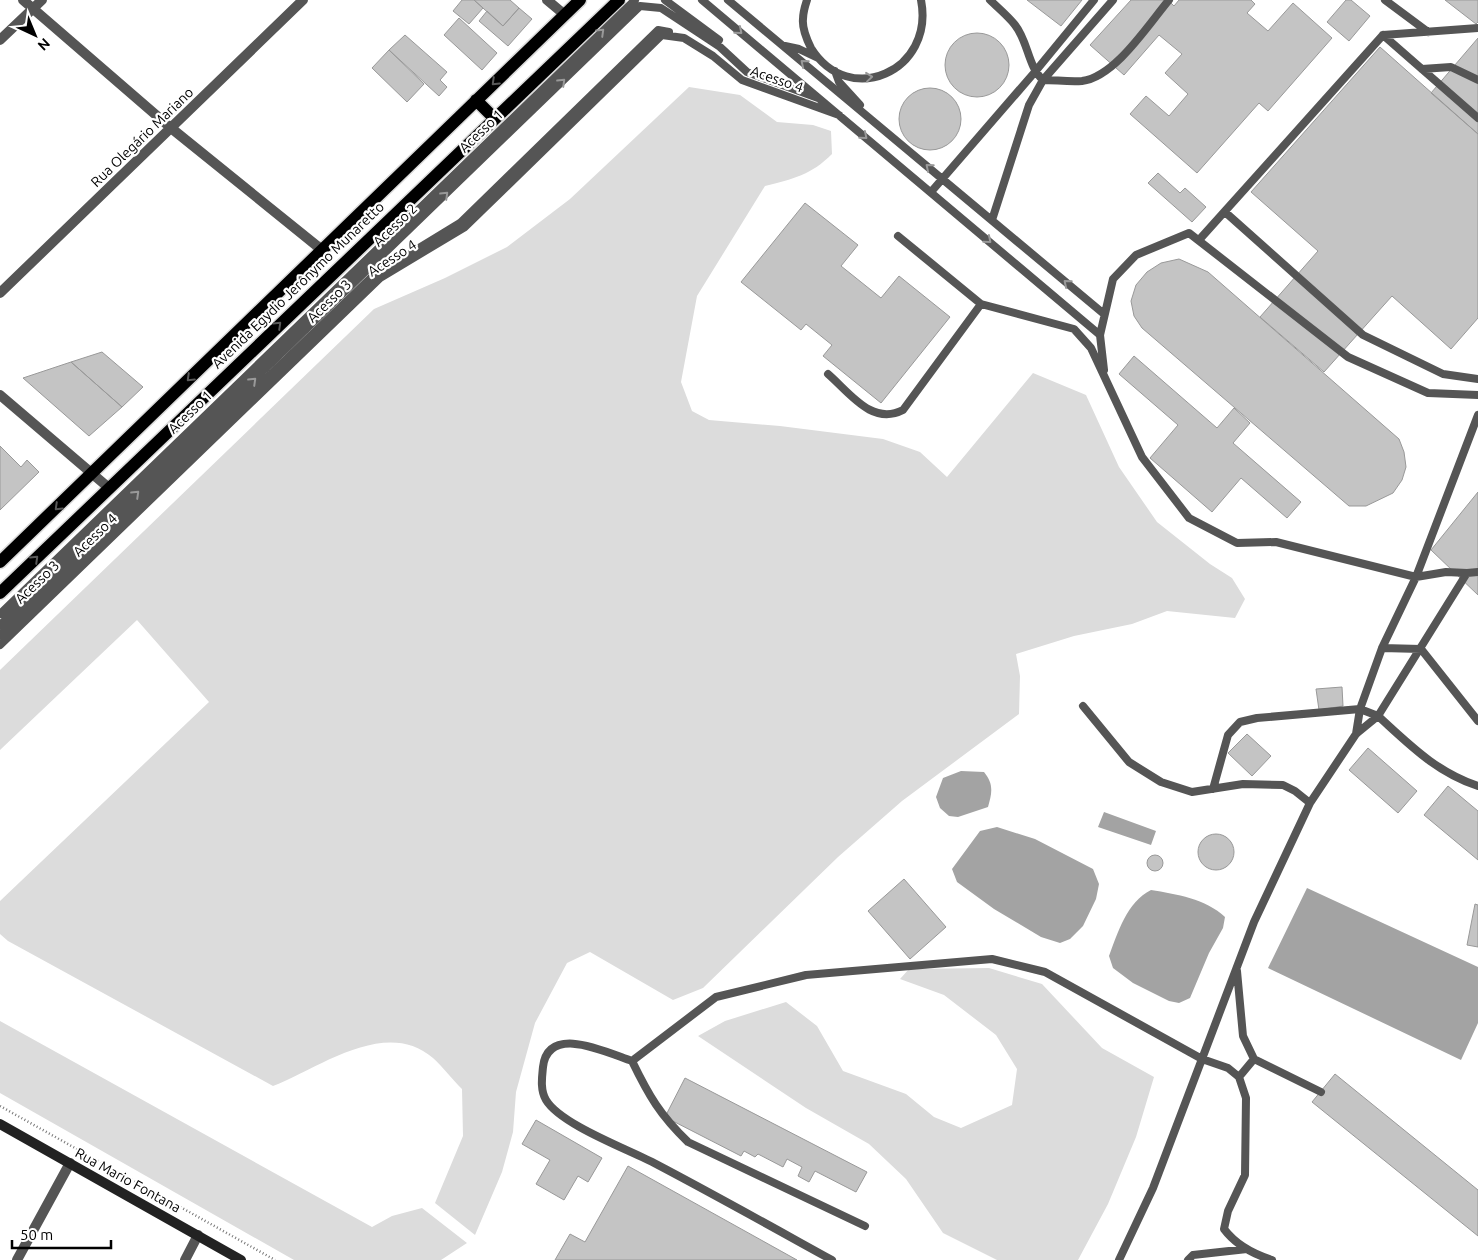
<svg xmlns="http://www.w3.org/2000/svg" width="1478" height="1260" viewBox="0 0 1478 1260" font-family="Ubuntu,sans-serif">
  <rect width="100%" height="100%" fill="#fff"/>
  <path fill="#dcdcdc" d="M689 87 740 95 777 122 813 125 831 131 832 154C811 175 793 179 765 186L697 296 681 382 692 411 709 420 780 426 883 439 920 452 947 477 1033 373 1086 395 1119 467 1157 522 1210 564 1232 578 1245 599 1235 618 1167 611 1132 624 1074 636 1016 654 1020 676 1019 714 902 801 838 857 703 988 673 1000 590 952 567 963 535 1023 516 1092 513 1132 502 1172 475 1235 435 1203 463 1136 462 1089C452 1079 443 1067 433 1058 386 1017 319 1068 273 1086L8 941 0 934V901L209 702 137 620 0 750V670L374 309 445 278 507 247 570 199Z
    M989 968 1042 984 1102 1048 1154 1077 1136 1137 1108 1204 1078 1260H997L943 1233 906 1179 869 1144 806 1108 698 1036 725 1021 786 1002 817 1026 843 1071 906 1094 934 1117 961 1128 1012 1105 1017 1069 996 1035 944 995 900 979 909 969Z
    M0 1021 372 1227 392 1216 422 1208 467 1243 441 1260H294L0 1093Z"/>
  <path fill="#a3a3a3" d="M961 771 984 772C994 784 992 793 988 807L958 817 949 816 940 808 936 797 943 778Z
    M1104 812 1156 831 1151 845 1098 827Z
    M997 827 1035 839 1093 869 1099 884 1096 899 1083 926 1070 939 1060 943 1041 937 994 909 957 882 952 869 980 831Z
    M1307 888 1478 967V1023L1461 1060 1268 968Z
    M1151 890C1176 894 1206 899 1225 917L1223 928 1209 953 1190 998 1179 1003 1169 1001 1133 983 1113 968 1109 956C1118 932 1127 902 1151 890Z"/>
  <path fill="#c4c4c4" stroke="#999" d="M462 0H474L483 8 469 24 453 11Z
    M474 0H510L519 8 503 26Z
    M1027 0H1082L1061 26Z
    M1131 0H1168L1174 6 1179 0H1251L1255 4 1247 13 1268 31 1293 3 1332 38 1268 111 1259 103 1197 173 1130 114 1146 96 1169 116 1188 94 1165 73 1182 54 1159 35 1124 75 1090 45Z
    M1346 0H1351L1370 16 1349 41 1327 22Z
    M1445 0H1478V22L1476 24Z
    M519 8 532 19 508 46 479 21 487 11 503 26Z
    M459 18 497 53 482 70 444 35Z
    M945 65a32 32 0 1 1 64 0a32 32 0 1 1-64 0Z
    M405 35 447 72 440 80 447 87 439 96 389 50Z
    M1478 38V134L1431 93Z
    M1380 47 1478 134V318L1451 349 1392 296 1324 372 1260 317 1318 251 1251 192Z
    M389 50 424 84 407 102 372 68Z
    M899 119a31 31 0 1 1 62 0a31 31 0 1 1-62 0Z
    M1158 173 1180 193 1185 188 1206 207 1192 222 1148 183Z
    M805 203 858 245 841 266 881 298 899 276 950 317 881 403 823 356 832 345 806 324 801 330 741 282Z
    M1179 259 1208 272 1399 439 1404 452 1406 467 1402 480 1393 493 1366 506H1349L1142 328 1134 316 1131 301 1136 285 1147 272 1161 263Z
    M102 352 143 387 122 407 71 362Z
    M1134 356 1217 428 1234 408 1250 423 1233 443 1301 502 1287 518 1241 478 1212 512 1150 458 1178 425 1119 374Z
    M71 362 122 407 89 436 23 378Z
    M0 446 21 467 27 460 39 472 0 510Z
    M1478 492V595L1431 550Z
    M1342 687 1343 706 1319 710 1316 689Z
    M1247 734 1271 756 1252 776 1228 753Z
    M1368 748 1417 791 1398 813 1349 770Z
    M1448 786 1478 811V860L1424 815Z
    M1198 852a18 18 0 1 1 36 0a18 18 0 1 1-36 0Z
    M1147 863a8 8 0 1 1 16 0a8 8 0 1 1-16 0Z
    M904 879 946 927 910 959 868 911Z
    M1475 904 1478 905V947L1467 945Z
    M1335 1074 1478 1190V1236L1312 1102Z
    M685 1078 867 1172 856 1192 815 1171 809 1182 798 1176 802 1167 787 1159 783 1167 758 1154 755 1157 744 1151 741 1156 665 1117Z
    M536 1120 602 1158 588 1182 578 1176 564 1200 536 1184 550 1160 522 1144Z
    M628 1166 797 1260H555L570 1234 585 1242Z"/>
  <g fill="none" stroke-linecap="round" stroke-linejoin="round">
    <g stroke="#dbdbdb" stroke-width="15">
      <path id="primary" d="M476 100 494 118
        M0 562 580 0
        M0 593 619 0"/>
    </g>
    <path stroke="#777" stroke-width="2.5" stroke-dasharray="1 2.5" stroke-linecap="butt" d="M0 1106 275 1260"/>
    <path stroke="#555" stroke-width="8" d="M665 0 719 40
      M702 0 1100 335
      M728 0 1104 314
      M807 0C805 6 803 13 803 19 802 28 807 40 811 48 849 109 935 71 921 0
      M990 0C998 8 1008 16 1015 25 1028 41 1028 67 1043 80 1055 80 1069 82 1082 81 1115 77 1148 25 1169 0
      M1385 0 1428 32
      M1383 35 1478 28
      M785 46 799 49 818 58
      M1422 69 1451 67 1478 80
      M835 71 839 82 860 105
      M931 192 1034 73 1094 0
      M1225 212 1363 335 1443 374 1478 379
      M992 220 1029 105 1043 80 1113 0
      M898 236 981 304 1074 329 1091 348 1142 457 1189 518 1237 543 1276 542 1416 577 1478 415
      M1199 240 1383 35 1478 118
      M1104 370 1100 335 1113 279 1136 255 1189 233 1348 357 1428 393 1478 395
      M828 374C850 393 872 426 903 410L981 304
      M1478 572 1467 573 1378 716C1410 745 1436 772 1478 786
      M0 614 635 0
      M0 625 640 6 661 8 720 47 747 72 818 98
      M0 635 373 276 460 223 658 30 669 32
      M0 645 380 278 465 227 662 35 684 38 713 56 742 80 839 115
      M1382 648 1421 649 1478 721
      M1083 706 1129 762 1161 782 1192 792 1243 784 1283 785 1295 791 1310 803 1254 922 1153 1188 1119 1260
      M1213 789 1228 735 1240 722 1257 718 1360 709 1382 648 1416 577 1446 572 1467 573
      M1310 803 1356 734 1378 716 1360 709 1356 734
      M1237 971 1243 1036 1254 1059 1321 1092
      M632 1061C608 1053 548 1023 543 1067 542 1077 540 1090 546 1100 561 1125 630 1150 656 1164 715 1195 774 1228 832 1260
      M1239 1077 1254 1059
      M865 1226 688 1142C660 1115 649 1096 632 1061L716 997 806 975 992 959 1045 972 1202 1059 1228 1068 1239 1077 1246 1098 1245 1175 1228 1211 1224 1229C1236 1245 1253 1254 1272 1260
      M1188 1260 1193 1255 1247 1249"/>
    <path stroke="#555" stroke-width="10" d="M23 0 171 128 322 250
      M547 0 565 15
      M0 40 42 0
      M0 293 303 0
      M0 395 109 488
      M17 1260 70 1163
      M185 1260 198 1235"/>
    <path stroke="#222" stroke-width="10" d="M0 1124 241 1260"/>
    <use href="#primary" stroke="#000" stroke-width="12"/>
  </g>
  <defs><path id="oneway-chevron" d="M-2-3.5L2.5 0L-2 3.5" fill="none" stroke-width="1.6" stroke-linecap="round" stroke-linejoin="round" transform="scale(1.25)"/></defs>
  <g stroke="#999">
    <use href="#oneway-chevron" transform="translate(739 31) rotate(40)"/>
    <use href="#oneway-chevron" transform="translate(601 32) rotate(-44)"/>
    <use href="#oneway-chevron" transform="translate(804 63) rotate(-140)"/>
    <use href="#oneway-chevron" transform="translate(869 77) rotate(-6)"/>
    <use href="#oneway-chevron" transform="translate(562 82) rotate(-44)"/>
    <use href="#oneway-chevron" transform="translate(864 136) rotate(40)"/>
    <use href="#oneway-chevron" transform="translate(929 167) rotate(-140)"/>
    <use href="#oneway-chevron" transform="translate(445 195) rotate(-44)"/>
    <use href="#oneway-chevron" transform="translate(988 240) rotate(40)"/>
    <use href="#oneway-chevron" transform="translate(1067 283) rotate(-140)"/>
    <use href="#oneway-chevron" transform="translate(253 381) rotate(-44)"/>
    <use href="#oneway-chevron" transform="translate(136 494) rotate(-44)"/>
  </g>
  <g stroke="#595959">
    <use href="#oneway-chevron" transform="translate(495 82) rotate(136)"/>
    <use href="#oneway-chevron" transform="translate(278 325) rotate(-44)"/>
    <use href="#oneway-chevron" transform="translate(190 378) rotate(136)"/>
    <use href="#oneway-chevron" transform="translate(58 507) rotate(136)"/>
    <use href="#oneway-chevron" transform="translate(35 559) rotate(-44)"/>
  </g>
  <g text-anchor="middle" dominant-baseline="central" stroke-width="4.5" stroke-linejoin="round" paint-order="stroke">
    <g font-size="14" fill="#000" stroke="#fff">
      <text transform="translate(777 79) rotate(19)">Acesso 4</text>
      <text transform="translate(481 131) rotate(-44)">Acesso 1</text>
      <text transform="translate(142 137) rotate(-44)">Rua Olegário Mariano</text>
      <text transform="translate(395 225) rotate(-44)">Acesso 2</text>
      <text transform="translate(392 258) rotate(-33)">Acesso 4</text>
      <text transform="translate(298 285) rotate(-44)">Avenida Egydio Jerônymo Munaretto</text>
      <text transform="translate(329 301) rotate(-44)">Acesso 3</text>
      <text transform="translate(190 412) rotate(-44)">Acesso 1</text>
      <text transform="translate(95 535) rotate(-44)">Acesso 4</text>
      <text transform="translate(37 582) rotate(-44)">Acesso 3</text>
      <text transform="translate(128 1180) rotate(29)">Rua Mario Fontana</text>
    </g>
  </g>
  <g transform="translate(35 35) rotate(136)" stroke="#ffffff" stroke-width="4" paint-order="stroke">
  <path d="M0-4L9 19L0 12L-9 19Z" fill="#000000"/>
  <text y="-8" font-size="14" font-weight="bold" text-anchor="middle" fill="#000000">N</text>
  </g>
  <path d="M12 1240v8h99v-8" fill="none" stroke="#000000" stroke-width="2.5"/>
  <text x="20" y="1240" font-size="15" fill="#000000" stroke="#ffffff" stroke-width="4" paint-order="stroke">50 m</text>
</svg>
